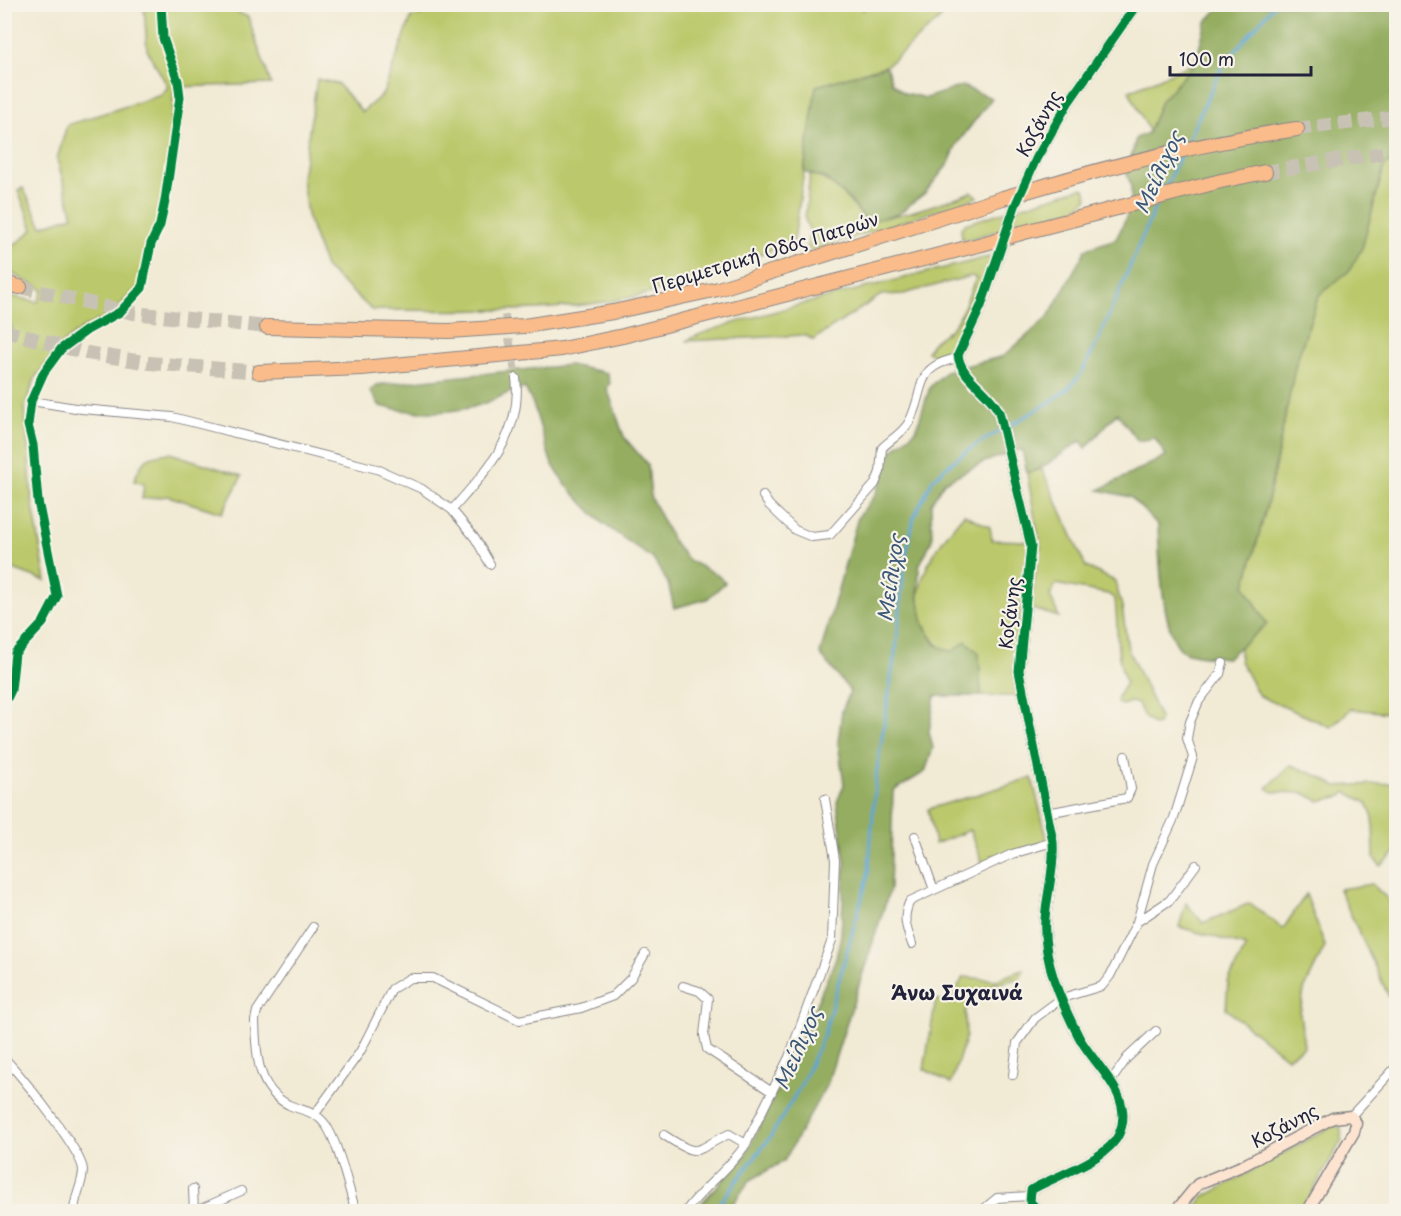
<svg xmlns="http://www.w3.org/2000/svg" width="1401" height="1216" viewBox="0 0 1401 1216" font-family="'Playpen Sans',sans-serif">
  <rect width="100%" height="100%" fill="#f7f3e8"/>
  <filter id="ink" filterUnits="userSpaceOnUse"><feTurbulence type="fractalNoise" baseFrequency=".0167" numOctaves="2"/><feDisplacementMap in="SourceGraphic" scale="12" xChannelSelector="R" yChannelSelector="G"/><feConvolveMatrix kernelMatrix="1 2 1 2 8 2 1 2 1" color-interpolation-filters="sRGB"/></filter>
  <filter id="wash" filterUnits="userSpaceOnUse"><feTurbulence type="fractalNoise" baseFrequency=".008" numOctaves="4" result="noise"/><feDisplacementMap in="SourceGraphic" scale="24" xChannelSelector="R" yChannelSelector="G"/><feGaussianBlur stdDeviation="1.35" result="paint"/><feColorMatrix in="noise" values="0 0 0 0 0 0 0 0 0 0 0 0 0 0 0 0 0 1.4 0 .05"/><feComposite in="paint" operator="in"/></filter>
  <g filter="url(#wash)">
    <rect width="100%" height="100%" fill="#f1ead4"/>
    <path fill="#bbc96c" stroke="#6e7654" stroke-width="1.5" d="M859 4 863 10 868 5 930 4 942 17 886 66 816 86 794 241C751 257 707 277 662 290 568 316 468 310 372 310L325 267 307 215 302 178 317 79 338 84 362 112 383 94 411 18 446 5Z
      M144 5H221L248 17 271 84 174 87 170 154 158 218 148 246 140 285 111 314 83 328 64 342 36 376 25 406 32 500 46 581 5 566 4 341 13 329 5 317V295L38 302 43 290 5 270V249L20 241 33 229 18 190 23 188 42 226 73 216 57 159 67 125 161 95 168 87 147 50Z
      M1195 63 1161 101 1149 131 1129 91Z
      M1396 157V704L1389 713 1351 709 1331 727 1259 696 1240 661V647L1267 624 1245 586 1268 501 1296 363 1319 295 1349 270 1362 248 1384 167Z
      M810 174C839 183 843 197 863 216 875 228 954 198 972 192L978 197 811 251 807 246 810 232 805 219Z
      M1081 188 1085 189 1088 198 1075 209 965 240 962 239 961 228 965 224Z
      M989 257H994L986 283 954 354C944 359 937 356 927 352 935 334 947 337 956 322 965 309 970 292 976 278L971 276 903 294 881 295 813 340 805 335 687 341C697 327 953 266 989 257Z
      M170 453 242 476 222 513 168 496 142 499 144 484 134 481C142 459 146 455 170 453Z
      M1042 469 1086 567 1115 581 1122 607 1128 649 1160 718 1158 724 1154 725 1144 717 1138 704 1131 702 1122 705 1117 703 1118 696 1126 683C1114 651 1119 632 1115 599L1108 594 1056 584 1050 596 1059 617 1029 608 1040 546 1027 473Z
      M964 514 990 527 992 540 1029 541 1030 552 1015 649 1018 696H981L979 653C970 653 959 654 951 651 938 648 934 641 927 630 902 590 938 544 964 514Z
      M1291 765 1318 776 1336 786 1396 783V852L1381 866 1374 859 1373 818 1367 803 1346 792 1342 796 1319 801 1304 793 1273 792 1267 788Z
      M1032 778 1047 838 1041 843 983 864 970 830 935 844 928 809Z
      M1372 884 1396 907V1012L1339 889Z
      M1306 894 1325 946 1304 990 1300 1013 1304 1047 1287 1058 1226 1009 1228 982 1246 946 1179 927 1186 903 1203 923 1250 903 1283 929Z
      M1024 969 1020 978 992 985 970 998 965 1012 966 1036 951 1084 924 1069 936 999 950 1004 963 977 997 980Z
      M1336 1124 1341 1129 1342 1140 1301 1211H1252L1248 1209 1246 1212H1190L1204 1197Z"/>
    <path fill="#94ad60" stroke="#5b684e" stroke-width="1.5" d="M1222 5H1396V157L1384 167 1362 248 1349 271 1319 295 1296 363 1268 501 1245 586 1267 624 1227 658C1214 656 1197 657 1185 652 1161 642 1159 549 1158 525L1130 497 1099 490 1166 456 1155 438 1138 441 1117 413 1086 448 1081 441C1062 452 1047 468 1027 473L1022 449 984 462 944 482 931 503 932 540 919 566 918 595 923 624 936 645 952 652 966 641 979 653 981 696H935L929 732 933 748 925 772 893 791 890 889 827 1084 784 1161 749 1181 728 1211 693 1212 745 1156 801 1039 836 958 841 935 845 863 837 802 844 785 838 742 842 711 850 691 820 654 858 517 875 496 892 451 916 430 930 387 946 371 1004 356 1048 317 1086 249 1116 239C1126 220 1138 195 1127 175L1136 138 1148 133 1161 101 1195 63 1206 22Z
      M886 66 892 83 904 93 926 98 962 86 992 98 957 144 949 163 925 193 898 214 872 221 864 218 851 201 826 179 804 172 816 86Z
      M569 365 607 373 610 383 607 388 624 437 648 465 651 498 674 543 688 560 718 575 725 583 707 599 674 608 668 583 653 559 602 523 565 484 551 462 533 404 525 388C509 390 500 398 486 403 453 415 413 414 380 406L370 391 376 385Z"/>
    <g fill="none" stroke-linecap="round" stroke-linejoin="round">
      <path stroke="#5da6d4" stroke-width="3" d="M1185 146 1223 65 1275 4
        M1163 192 1181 155
        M713 1212 771 1136 801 1085 824 1034 868 876 876 776 897 640 904 565 914 517 933 479 946 467 974 446 1047 404 1069 388 1081 374 1098 341 1157 203"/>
    </g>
  </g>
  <g filter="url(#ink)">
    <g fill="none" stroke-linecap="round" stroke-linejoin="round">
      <path stroke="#c8c2b5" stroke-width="8" stroke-dasharray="8 4" stroke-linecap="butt" d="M505 315 516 378"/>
      <path stroke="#c8c2b5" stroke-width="14" stroke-dasharray="14 7" stroke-linecap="butt" d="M1297 129 1396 117
        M1265 172 1396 151
        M20 287 133 313 267 327
        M4 331 87 353 150 363 259 372"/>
      <g stroke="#8a8688" stroke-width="10">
        <path id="street" d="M31 401 82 409 172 417 377 469 422 489 452 510 475 538 490 564
          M763 496 769 505 795 530 812 537 830 535 875 484 880 472 882 448C891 439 902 434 909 422 926 390 912 366 959 358
          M452 510C486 471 523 434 516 378
          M4 705 11 690 15 653 43 623 57 596 38 501 33 445 28 425 31 401 44 372 61 349 87 330 120 312 142 288 151 244 160 225 165 201 180 97 178 81 163 38 161 4
          M1047 813 1127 798 1131 789 1125 756
          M915 836 934 890
          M1137 922 1170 900 1196 865
          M313 927 257 1011 255 1020C256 1051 256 1089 289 1105 303 1111 315 1111 325 1124 338 1141 349 1190 356 1212
          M912 944C906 927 902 917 910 901L1012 854 1053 842
          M683 986 699 991 708 999 704 1035 707 1049 772 1092
          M4 1058C20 1074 82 1151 83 1170 83 1184 74 1197 74 1212
          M1013 1075 1017 1043 1035 1018 1062 998 1102 986 1110 976 1137 922 1153 864 1174 818 1193 757 1187 738 1190 722 1199 701 1220 674 1223 663
          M1111 1081 1127 1058 1156 1031
          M315 1114 360 1052 392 989 410 978H433L519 1020 581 1008 613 996 631 978 645 954
          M1351 1116 1396 1067
          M664 1135C702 1160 693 1150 729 1134L746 1144
          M193 1189 194 1212
          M194 1212 241 1191
          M685 1212C703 1187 729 1170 746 1144L789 1057 832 940 835 860 825 799
          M980 1212 997 1198 1029 1196"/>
      </g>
      <g stroke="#8a8688" stroke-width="13">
        <path id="secondary" d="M1040 1212 1030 1202 1031 1190C1054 1176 1108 1160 1119 1134 1136 1096 1094 1066 1079 1037 1061 1002 1042 959 1045 919 1047 892 1055 869 1053 842L1019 671 1031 546 999 412C989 390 961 379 958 355L981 306 1015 206 1036 159 1068 103 1137 4
          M1175 1212 1198 1184 1244 1165 1333 1118 1351 1116 1356 1123 1354 1132 1307 1212"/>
      </g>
      <g stroke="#8a8688" stroke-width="16">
        <path id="highway" d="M1034 189C1121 163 1207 142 1297 129
          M1021 233 1221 181 1265 172
          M4 283 20 287
          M267 327 449 331 524 326 613 312 718 289 1003 198
          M259 372 362 368 562 349 623 336 982 244"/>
      </g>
      <use href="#street" stroke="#fff" stroke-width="8"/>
      <use href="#secondary" stroke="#fde4d0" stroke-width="10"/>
      <use href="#highway" stroke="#f9bc8a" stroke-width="14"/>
      <g stroke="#8a8688" stroke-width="16" stroke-linecap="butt">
        <path id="highway-bridge" d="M1003 198 1034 189
          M982 244 1021 233"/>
      </g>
      <use href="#highway-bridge" stroke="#f9bc8a" stroke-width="14"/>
      <g stroke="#f7f3e8" stroke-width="13">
        <path id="cycleway" d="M4 705 11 690 15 653 43 623 57 596 38 501 33 445 28 425 31 401 44 372 61 349 87 330 120 312 142 288 151 244 160 225 165 201 180 97 178 81 163 38 161 4
          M1040 1212 1030 1202 1031 1190C1054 1176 1108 1160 1119 1134 1136 1096 1094 1066 1079 1037 1061 1002 1042 959 1045 919 1047 892 1055 869 1053 842L1019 671 1031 546 999 412C989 390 961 379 958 355L981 306 1015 206 1036 159 1068 103 1137 4"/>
      </g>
      <use href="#cycleway" stroke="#00873e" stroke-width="9"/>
    </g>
  </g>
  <g text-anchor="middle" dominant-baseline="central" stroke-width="4.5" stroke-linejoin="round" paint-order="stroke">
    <g font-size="18" fill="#22223b" stroke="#f7f3e8">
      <text transform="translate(1038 123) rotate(-61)">Κοζάνης</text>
      <text transform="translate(765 252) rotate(-17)">Περιμετρική Οδός Πατρών</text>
      <text transform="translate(1009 613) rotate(-83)">Κοζάνης</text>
      <text transform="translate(1284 1125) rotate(-28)">Κοζάνης</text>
    </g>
    <g font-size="20" font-style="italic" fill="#3a5778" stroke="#f7f3e8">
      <text transform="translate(1158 172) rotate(-65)">Μείλιχος</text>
      <text transform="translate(890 578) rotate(-82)">Μείλιχος</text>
      <text transform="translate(797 1048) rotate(-66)">Μείλιχος</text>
    </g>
    <g font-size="20" font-weight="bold" fill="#22223b" stroke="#f7f3e8">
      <text x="957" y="992">Άνω Συχαινά</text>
    </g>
  </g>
  <rect width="1401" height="1216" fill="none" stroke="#f7f3e8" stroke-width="24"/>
  <path d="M1170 66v9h141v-9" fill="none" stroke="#22223b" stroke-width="3"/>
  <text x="1179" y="66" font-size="18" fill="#22223b" stroke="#f7f3e8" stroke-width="4.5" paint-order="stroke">100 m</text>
</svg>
